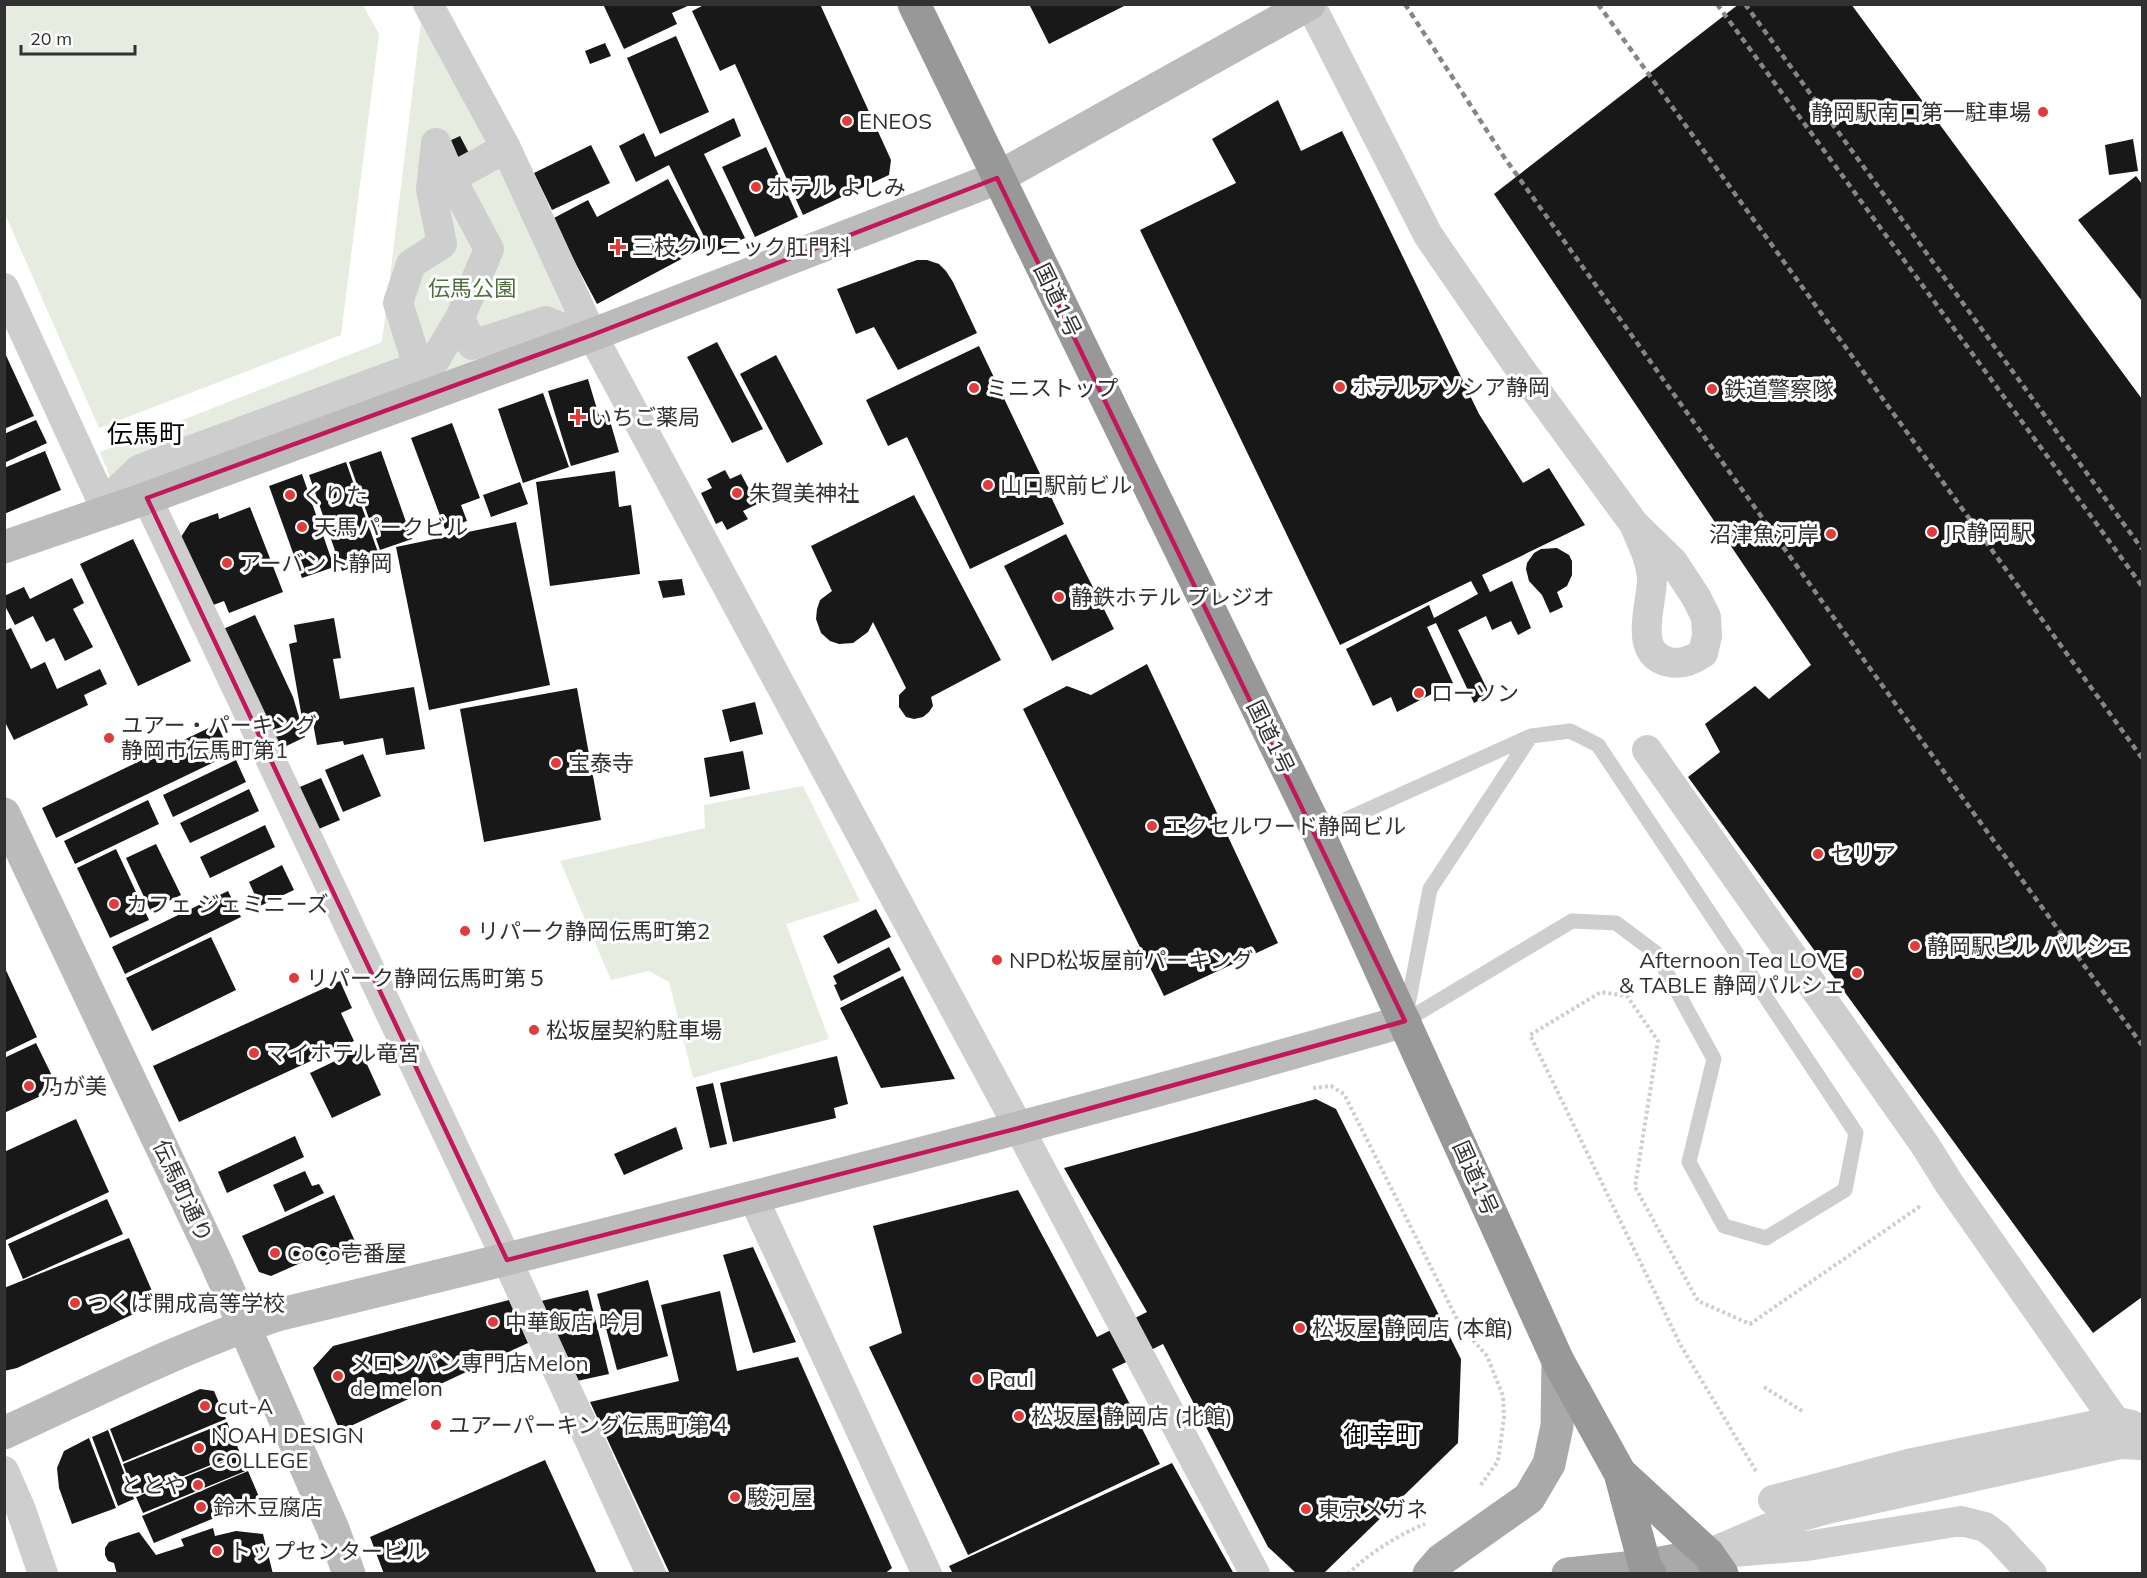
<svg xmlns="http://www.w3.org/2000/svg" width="2147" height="1578" viewBox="0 0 2147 1578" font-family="Mulish,'Noto Sans JP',sans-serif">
  <rect width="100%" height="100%" fill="#fff"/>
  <path fill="#e6ede0" d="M4 5H363L379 34 341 335 99 428 5 214Z
    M421 22 592 335 117 494 100 452 382 342Z
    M803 786 860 901 786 924 829 1039 693 1078 669 982 649 971 611 980 560 861 705 828 704 805Z"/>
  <path fill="#181818" d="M603 4H692L672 13 677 24 624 49Z
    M706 4H820L891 160 889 175 803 215 735 64 720 71 692 11Z
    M1029 4H1128L1049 44Z
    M1739 4H1851L2142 399V1297L2093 1333 1688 777 1720 752 1705 724 1755 686 1769 699 1811 665 1494 194Z
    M676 36 709 112 660 134 627 58Z
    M605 43 611 56 590 64 585 51Z
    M1278 100 1301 151 1342 131 1479 414 1523 483 1549 468 1585 525 1482 575 1490 592 1512 581 1531 628 1518 635 1511 621 1492 630 1486 616 1458 630 1490 695 1474 703 1436 623 1427 627 1453 683 1397 712 1391 697 1373 706 1346 649 1429 605 1434 618 1478 594 1471 581 1340 645 1140 230 1236 183 1212 139Z
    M734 118 741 136 704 154 745 238 712 253 669 165 636 182 619 146 644 133 655 157Z
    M460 136 472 159 457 166 445 143Z
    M2133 139 2138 171 2109 175 2105 145Z
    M591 145 610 183 552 210 534 173Z
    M766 147 798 217 755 237 722 167Z
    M2136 176 2142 184V301L2078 220Z
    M668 179 704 247 597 304 552 219 588 200 597 217Z
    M917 260H927L939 264 946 271 953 282 977 333 898 370 874 327 856 334 837 289Z
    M717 342 763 429 732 443 687 357Z
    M979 346 1064 524 970 569 907 437 888 446 866 400Z
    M4 351 34 416 4 429Z
    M776 355 823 444 787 463 740 374Z
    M588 379 599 416 608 414 619 452 571 466 548 391Z
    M543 393 569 467 523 483 498 409Z
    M36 420 47 443 4 463V434Z
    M452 423 480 498 461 505 467 521 445 529 411 438Z
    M45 451 61 490 4 514V468Z
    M381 451 412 539 380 550 349 462Z
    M346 462 380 558 342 571 309 475Z
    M725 470 730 479 741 474 757 504 743 511 748 519 727 530 722 521 716 524 701 493 712 488 707 479Z
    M615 471 619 507 631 505 640 574 550 586 536 482Z
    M302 474 334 567 302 578 269 486Z
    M520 482 528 504 491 517 483 495Z
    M914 495 1001 660 931 697 933 706 929 712 923 717 914 719 906 717 899 707V695L906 688 873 622 868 632 853 643 839 644 830 641 821 633 816 619 817 609 820 600 832 591 811 546Z
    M250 507 283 592 229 613 224 601 208 607 181 537 190 523 218 513 219 519Z
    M516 522 550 685 429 710 396 547Z
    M1066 534 1114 629 1052 661 1004 566Z
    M133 539 191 661 138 686 80 564Z
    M1557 548 1569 555 1572 561V575L1567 586 1557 592 1563 607 1550 613 1542 595 1529 581 1526 569 1527 563 1534 553 1541 549Z
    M72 578 84 603 73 609 93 647 65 661 54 638 46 642 33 616 15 625 4 604V596L24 587 30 599Z
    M682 579 685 595 663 598 658 581Z
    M255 615 293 697 305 737 276 751 221 630Z
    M334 618 341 658 333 659 340 699 414 687 425 749 386 755 383 738 344 745 343 741 317 745 313 723 303 724 289 644 297 642 294 625Z
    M11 628 31 669 45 662 57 689 100 669 107 684 84 695 88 705 14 740 4 720V631Z
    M1147 664 1278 943 1164 996 1023 709 1067 686 1091 695Z
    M577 688 601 820 484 842 460 709Z
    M755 702 763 734 730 742 722 710Z
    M217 724 231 754 56 838 42 808Z
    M743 751 750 789 710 797 704 758Z
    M363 754 381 796 343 812 325 770Z
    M236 760 246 782 173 817 163 795Z
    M321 778 340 820 314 831 295 789Z
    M249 789 259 811 190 843 180 823Z
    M148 800 159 824 75 864 64 841Z
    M265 825 275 847 210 878 200 857Z
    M156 844 181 895 150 910 126 858Z
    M116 849 149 920 110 938 77 868Z
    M282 865 294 890 260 906 249 882Z
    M228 891 241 917 125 974 112 947Z
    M876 909 891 937 838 964 823 936Z
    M211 937 236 990 152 1031 126 978Z
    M889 947 901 970 841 1001 834 985 837 984 833 976Z
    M4 966 37 1037 4 1053Z
    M903 976 955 1079 881 1088 840 1008Z
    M340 981 352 1008 341 1013 354 1041 179 1122 153 1066Z
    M36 1043 58 1088 4 1113V1058Z
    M360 1049 381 1095 332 1118 310 1073Z
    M837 1056 848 1104 834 1108 836 1118 733 1142 720 1083Z
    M713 1083 727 1144 710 1148 696 1087Z
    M1316 1099 1336 1109 1461 1359 1458 1443 1323 1574H1297L1268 1547 1163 1344 1112 1369 1160 1464 968 1555 869 1347 902 1333 873 1226 1018 1190 1097 1337 1147 1312 1064 1168Z
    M76 1119 109 1192 4 1241V1152Z
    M676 1127 683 1149 624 1175 614 1154Z
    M295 1136 304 1157 227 1193 218 1172Z
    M305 1171 312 1186 319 1184 324 1193 285 1212 273 1185Z
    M334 1195 359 1250 326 1265 321 1254 271 1276 259 1272 242 1236Z
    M107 1199 123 1234 23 1279 8 1244Z
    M129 1238 152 1291 151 1301 140 1311 17 1368 4 1371V1288Z
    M753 1247 796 1342 753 1353 723 1255Z
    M648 1280 668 1356 617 1370 597 1294Z
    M588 1290 609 1374 577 1381 537 1302Z
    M720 1291 737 1371 798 1357 892 1568 884 1574H670L590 1402 679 1381 661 1305Z
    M509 1300 528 1343 340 1431 313 1368 333 1346Z
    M200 1389 214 1391 226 1419 123 1462 110 1429Z
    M227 1422 240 1453 135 1496 123 1464Z
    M108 1430 134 1499 118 1506 92 1437Z
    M89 1438 116 1508 72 1524 59 1488 57 1468 64 1451Z
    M242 1454 248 1470 143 1513 136 1497Z
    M545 1460 597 1574H384L370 1537Z
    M1172 1463 1234 1574H953L949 1566Z
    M248 1471 260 1499 154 1543 142 1516Z
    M213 1528 215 1536 236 1531 263 1534 273 1574H117L114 1563 108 1561 105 1555V1548L109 1542 139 1532 156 1555 184 1546 181 1539Z"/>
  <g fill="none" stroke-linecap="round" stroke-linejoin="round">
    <path stroke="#cecece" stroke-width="4" stroke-dasharray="3 3" stroke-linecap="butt" d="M1313 1088 1331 1086 1344 1094 1460 1325 1487 1356 1503 1396 1504 1417 1498 1461 1480 1486
      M1764 1387 1802 1411
      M1756 1471 1681 1346 1530 1035 1601 992 1627 996 1658 1041 1635 1187 1698 1301 1750 1324 1922 1205
      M1348 1574C1369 1553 1398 1535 1425 1524"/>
    <path stroke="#cecece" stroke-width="15" d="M1318 832 1531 736 1570 731 1598 745 1856 1133 1845 1190 1766 1238 1724 1226 1689 1162 1714 1059 1656 953 1616 923 1572 921 1405 1021
      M1406 1015 1430 889 1531 736"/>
    <path stroke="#cecece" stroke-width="30" d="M428 4 506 148 592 335 1019 1128 1255 1574
      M1310 4 1428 235 1516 363 1634 524 1673 562 1696 597 1706 617 1707 636 1703 653C1693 660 1682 665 1669 662 1631 653 1653 603 1652 577 1650 558 1641 540 1634 524
      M4 288 107 512
      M460 318 472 345 546 321 584 337
      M418 366 398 303 411 264 442 244 431 189 436 143 451 178
      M147 498 507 1260 651 1574
      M103 504 140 469 435 360 460 318 489 249 451 178 506 148
      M1647 750 1925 1145 1950 1185 2115 1421
      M753 1197 927 1574
      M4 1471 21 1510 43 1574
      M1773 1500 1908 1464 2115 1421 2132 1425
      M2032 1574 1998 1537 1985 1527 1961 1521 1807 1546 1708 1554 1785 1521 1827 1509 2120 1444 2142 1445"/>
    <path stroke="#bbb" stroke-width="33" d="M4 547 147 498 592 335 997 178 1309 4
      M4 814 216 1262 333 1529 349 1574
      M4 1433C94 1392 183 1346 277 1315 655 1224 1032 1128 1405 1021"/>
    <path stroke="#a9a9a9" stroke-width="33" d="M1429 1574 1441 1560 1529 1498 1549 1464 1557 1426 1558 1361
      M1568 1574 1645 1566 1708 1554"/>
    <path stroke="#989898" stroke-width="33" d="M914 4 1318 832 1558 1361 1620 1473 1645 1566 1650 1574
      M1620 1473 1708 1554 1722 1574"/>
    <path stroke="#868686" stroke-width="4.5" stroke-dasharray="6 4.5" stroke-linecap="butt" d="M1405 4 1504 157 1975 815 2142 1045
      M1598 4 2142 758
      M1717 4 2142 586
      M1745 4 2142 549"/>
  </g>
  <path fill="none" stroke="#c2185b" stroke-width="4.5" stroke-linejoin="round" d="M997 178 1405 1021 1019 1128 507 1260 147 498 592 335Z"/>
  <g fill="#e13b3b" stroke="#fff" stroke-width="2">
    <circle cx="2043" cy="112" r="6"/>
    <circle cx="847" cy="121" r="6"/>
    <circle cx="756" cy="187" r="6"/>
    <path d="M615 238h6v6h6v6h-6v6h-6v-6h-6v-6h6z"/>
    <circle cx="1340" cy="387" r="6"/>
    <circle cx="974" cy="388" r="6"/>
    <circle cx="1712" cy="389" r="6"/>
    <path d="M575 408h6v6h6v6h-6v6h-6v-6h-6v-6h6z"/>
    <circle cx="988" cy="485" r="6"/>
    <circle cx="737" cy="493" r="6"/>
    <circle cx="290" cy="495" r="6"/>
    <circle cx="302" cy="527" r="6"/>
    <circle cx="1932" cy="532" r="6"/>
    <circle cx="1831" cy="534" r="6"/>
    <circle cx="227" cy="563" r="6"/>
    <circle cx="1059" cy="597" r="6"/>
    <circle cx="1419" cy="693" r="6"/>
    <circle cx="109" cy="738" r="6"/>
    <circle cx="556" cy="763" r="6"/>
    <circle cx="1152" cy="826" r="6"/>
    <circle cx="1818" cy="854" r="6"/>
    <circle cx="114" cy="904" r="6"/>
    <circle cx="465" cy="931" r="6"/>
    <circle cx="1915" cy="946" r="6"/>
    <circle cx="997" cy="960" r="6"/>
    <circle cx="1857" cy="973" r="6"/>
    <circle cx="294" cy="978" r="6"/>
    <circle cx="534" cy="1030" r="6"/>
    <circle cx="254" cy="1053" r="6"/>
    <circle cx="29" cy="1086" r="6"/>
    <circle cx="275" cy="1253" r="6"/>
    <circle cx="75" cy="1303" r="6"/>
    <circle cx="493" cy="1322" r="6"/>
    <circle cx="1300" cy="1328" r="6"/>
    <circle cx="338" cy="1376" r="6"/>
    <circle cx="977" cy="1379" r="6"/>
    <circle cx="205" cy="1406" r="6"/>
    <circle cx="1019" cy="1416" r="6"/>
    <circle cx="436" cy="1425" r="6"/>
    <circle cx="199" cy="1448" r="6"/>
    <circle cx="198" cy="1485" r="6"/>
    <circle cx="735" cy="1497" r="6"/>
    <circle cx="201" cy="1507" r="6"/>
    <circle cx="1306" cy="1509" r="6"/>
    <circle cx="217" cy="1551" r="6"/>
  </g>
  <g text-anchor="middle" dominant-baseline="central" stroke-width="6" stroke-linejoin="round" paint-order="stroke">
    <g font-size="22" fill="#313131" stroke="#fff" text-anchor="start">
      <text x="2031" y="112" text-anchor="end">静岡駅南口第一駐車場</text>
      <text x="859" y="121">ENEOS</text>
      <text x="768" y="187">ホテル よしみ</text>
      <text x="632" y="247">三枝クリニック肛門科</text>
      <text x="1352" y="387">ホテルアソシア静岡</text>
      <text x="986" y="388">ミニストップ</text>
      <text x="1724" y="389">鉄道警察隊</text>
      <text x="590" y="417">いちご薬局</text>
      <text x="1000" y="485">山口駅前ビル</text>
      <text x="749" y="493">朱賀美神社</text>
      <text x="302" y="495">くりた</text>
      <text x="314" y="527">天馬パークビル</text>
      <text x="1944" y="532">JR静岡駅</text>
      <text x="1819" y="534" text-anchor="end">沼津魚河岸</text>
      <text x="239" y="563">アーバント静岡</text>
      <text x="1071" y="597">静鉄ホテル プレジオ</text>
      <text x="1431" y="693">ローソン</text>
      <text x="121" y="725">ユアー・パーキング<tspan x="121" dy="25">静岡市伝馬町第1</tspan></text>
      <text x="568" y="763">宝泰寺</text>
      <text x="1164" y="826">エクセルワード静岡ビル</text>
      <text x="1830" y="854">セリア</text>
      <text x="126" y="904">カフェ ジェミニーズ</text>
      <text x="477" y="931">リパーク静岡伝馬町第2</text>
      <text x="1927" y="946">静岡駅ビル パルシェ</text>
      <text x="1009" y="960">NPD松坂屋前パーキング</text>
      <text x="1845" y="960" text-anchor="end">Afternoon Tea LOVE<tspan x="1845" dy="25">&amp; TABLE 静岡パルシェ</tspan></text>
      <text x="306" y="978">リパーク静岡伝馬町第５</text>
      <text x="546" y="1030">松坂屋契約駐車場</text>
      <text x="266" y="1053">マイホテル竜宮</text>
      <text x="41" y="1086">乃が美</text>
      <text x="287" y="1253">CoCo壱番屋</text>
      <text x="87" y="1303">つくば開成高等学校</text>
      <text x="505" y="1322">中華飯店 吟月</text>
      <text x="1312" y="1328">松坂屋 静岡店 (本館)</text>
      <text x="350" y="1363">メロンパン専門店Melon<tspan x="350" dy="25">de melon</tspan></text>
      <text x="989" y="1379">Paul</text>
      <text x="217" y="1406">cut-A</text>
      <text x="1031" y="1416">松坂屋 静岡店 (北館)</text>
      <text x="448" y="1425">ユアーパーキング伝馬町第４</text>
      <text x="211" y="1435">NOAH DESIGN<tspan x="211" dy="25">COLLEGE</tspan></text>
      <text x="186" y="1485" text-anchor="end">ととや</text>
      <text x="747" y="1497">駿河屋</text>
      <text x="213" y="1507">鈴木豆腐店</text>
      <text x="1318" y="1509">東京メガネ</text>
      <text x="229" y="1551">トップセンタービル</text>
    </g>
    <g font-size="22" fill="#516d3f" stroke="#fff">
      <text x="472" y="288">伝馬公園</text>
    </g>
    <g font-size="22" fill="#313131" stroke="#fff">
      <text transform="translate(1058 300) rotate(64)">国道1号</text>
      <text transform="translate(1271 737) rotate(64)">国道1号</text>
      <text transform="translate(1476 1178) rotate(66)">国道1号</text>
      <text transform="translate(183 1191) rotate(65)">伝馬町通り</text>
    </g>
    <g font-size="26" fill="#000" stroke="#fff">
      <text x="146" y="433">伝馬町</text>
      <text x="1382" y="1434">御幸町</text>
    </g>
  </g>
  <rect width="2147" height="1578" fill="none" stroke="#313131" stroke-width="12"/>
  <path d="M21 45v9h114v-9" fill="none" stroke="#313131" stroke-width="3"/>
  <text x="30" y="45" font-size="18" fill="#313131" stroke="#ffffff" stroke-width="4.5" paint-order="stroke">20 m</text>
</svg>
